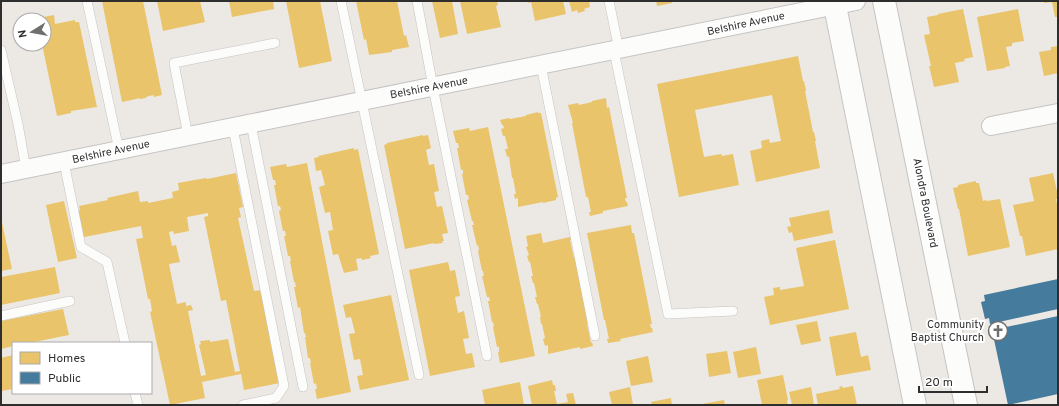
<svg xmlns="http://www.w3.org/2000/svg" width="1059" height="406" viewBox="0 0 1059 406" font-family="Overpass,sans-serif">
  <rect width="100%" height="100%" fill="#ece8e4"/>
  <path fill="#e9c46a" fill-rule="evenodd" d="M102 1H143L162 95 154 97 153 95 146 97V98L139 99V98L136 99 122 102Z
    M157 1H200L205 22 163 31Z
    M229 1H273L274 9 232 17Z
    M286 1H320L332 61 299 68Z
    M356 1H397L404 36 406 35 409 47 392 50V52L369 55 366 39 364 40Z
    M432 1H452L458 34 440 38Z
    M460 1H497L498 5 496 6 501 27 467 34Z
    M527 1H563L566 14 535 21 531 2 528 3Z
    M569 1H589L590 7 584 9 585 11 578 13 577 10 572 12Z
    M656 1H672V3L657 6Z
    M1044 1H1058V17H1055L1052 2 1044 3Z
    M963 9 973 57 964 59 965 61 955 63 959 82 934 87 929 66H931L924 35 930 34 927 17 938 15V14Z
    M1018 9 1024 41 1012 43V46L1006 47 1010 66 1005 67V68L987 71 977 17Z
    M54 15 55 24 75 20V22H79L97 107 71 111V113L57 116 42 44H44V20H39L38 18Z
    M1058 46V73L1044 76 1039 52 1051 50V47Z
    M798 56 803 81H804L806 91H805L813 132H814L816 141H815L820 168 756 182 750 151 762 148 761 141 769 139 770 143 781 141 772 95 695 110 704 157 721 154 722 156 733 154 739 185 679 197 657 84Z
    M606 98 607 108 609 107 627 198H625L626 202H627L628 206 603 211V213L590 216 589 212H591L588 197H586L572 123H573L568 105 578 103 579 105 592 102V101Z
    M538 112V113H541L558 197 556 198V200L543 203V202L518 207V198L515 199 514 194H516L513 178H512L509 156 507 157 505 149H508L505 136H503L501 129 504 128 503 125H502L500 120 509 118 510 119 526 116V115Z
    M488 127 535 356 500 363 498 352H499V347H497L493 327 494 326 493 322H492L488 301H490L489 297H487L482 276H484L483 271H482L478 251 479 250 478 245 477 246 472 225H474L473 221H472L467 200 469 199 468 195H466L462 174H463V170H461L457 148H459L458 143H456L453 131 469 128 470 131Z
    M423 135V136L428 135 431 148 426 150 429 165 434 164 439 191 434 192 437 207 442 206 448 233 442 234 444 241H442L443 243 434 244V243L405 249 384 145 387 144V143Z
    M354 148V150L358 149 379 254 370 256 371 258 362 260 361 258 356 259 358 270 344 273 338 254 333 255 328 231 333 230 330 212 325 213 319 187 325 185 321 170 316 171 314 158 319 157 318 156Z
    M307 163 351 392 317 399 315 389H317L316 383 314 384 310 363H311L310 358H308L305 337H306L305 333H304L300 307 298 308 294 287H296L295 282H294L290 261H291L290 256H288L284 236H286L285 231H283L279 211 281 210 280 206H278L274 185H276L275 180H273L270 167 286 164 287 167Z
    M236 173 243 207 239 208 241 217 238 218 254 291 261 290 280 383 244 390 241 374 202 382 205 398 170 405 150 312 152 311 150 299H148L136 239 143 238 141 226 84 237 78 210H80L79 206 108 200 107 198 138 191 140 202 148 201V203L173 198 172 192 179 190 178 183 206 178 207 179ZM208 213V216L204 217 221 301 226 300 240 371 235 372 228 339 210 342V340L200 341 201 344 199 345 206 375 201 376 188 311 193 310 191 305 186 306V302L177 304 169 264 180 262 176 245 172 246 169 232 173 231 174 234 189 231 187 217Z
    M1053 173 1058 196V199H1056L1058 209V249L1026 256 1022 236H1020L1013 205 1034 201 1029 178Z
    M976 181V183H979L983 201 986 200 987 201 1000 199 1010 247 968 256 959 209H958L953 188 958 187V185Z
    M64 201 77 258 58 262 46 205Z
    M829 210 833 233 794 241 792 232 789 233 787 227 791 226 789 218Z
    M1 218 12 269 1 271Z
    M631 225 632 233H634L652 324H650L651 328H652L653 332 620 339 621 341 608 343 607 339H609L605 320H604L587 233Z
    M541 233 543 243 570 237 571 240H570L574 258H575L588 323 587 324 591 343 592 342 593 346 580 349V347L548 354V345L545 346 543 339 545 338 542 324H541L540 317H541L538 304H537L535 297H537L534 283H533L531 276H533L530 262H529L527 256 529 255 526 247 528 246 526 236Z
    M835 240 849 309 770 325 764 297 774 295 773 288 780 287V290L804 286 796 248Z
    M448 262 450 271 455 270 460 296 455 297 458 313 464 311 469 338 463 339 466 354 472 353 475 367 430 376 409 270Z
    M55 267 60 293 1 305V277Z
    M391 295 409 380 360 390 357 376 363 375 360 359 354 360 349 334 355 333 351 317 346 318 343 305Z
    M63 309 69 335 29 343H13V346L1 349V321Z
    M817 321 821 341 801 345 796 325Z
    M856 332 861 357 868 355 871 370 836 376 829 337Z
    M756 347 761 374 738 378 733 352Z
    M727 351 731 373 709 377 706 354Z
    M13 355V389L1 391V358Z
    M648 356 653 382 631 386 626 361Z
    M783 375 788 400 787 401 788 405H762L757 380Z
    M552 380 553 385H555L556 391H554L557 404 568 402 566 394 573 393 576 405H532L528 386Z
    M520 382 524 405H485L482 390Z
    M842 386 843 388 853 386 857 405H818L816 394 840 389 839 387Z
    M630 387 633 405H612L609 392Z
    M811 387 814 405H792L789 392Z
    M671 398 672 405H652L651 402Z
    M724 400 725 405H702V404Z"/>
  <path fill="#457b9d" d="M1058 279V309L990 324 989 318 985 319 981 302 985 301 984 295Z
    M1058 316V394L1008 405 992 330Z"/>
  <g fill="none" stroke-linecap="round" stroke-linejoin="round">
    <g stroke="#c5c4c5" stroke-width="10">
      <path id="service" d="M87 1 119 150
        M341 1 419 375
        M417 1 433 87 487 356
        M609 1 619 50
        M1 50 18 124 26 169
        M614 51 668 314 733 311
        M541 65 595 336
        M251 124 303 387
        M233 128 284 386 276 398 243 405
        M188 136 174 63 275 43
        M64 162 81 247 107 262 125 343
        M1 316 70 301
        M135 393 138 405"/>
    </g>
    <g stroke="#c5c4c5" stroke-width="20">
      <path id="minor" d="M991 126 1058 113
        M1 174 856 1"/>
    </g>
    <g stroke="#c5c4c5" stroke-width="24">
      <path id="secondary" d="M834 1 915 405
        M884 1 966 405"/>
    </g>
    <use href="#service" stroke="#fcfcfb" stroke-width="9"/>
    <use href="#minor" stroke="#fcfcfb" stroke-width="18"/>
    <use href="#secondary" stroke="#fcfcfb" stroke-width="22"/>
  </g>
  <defs>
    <g id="church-ring" transform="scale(1)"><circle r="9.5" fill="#fff" stroke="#706f6e" stroke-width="1.5"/><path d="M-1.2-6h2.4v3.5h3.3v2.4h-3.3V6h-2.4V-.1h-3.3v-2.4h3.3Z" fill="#706f6e"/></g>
  </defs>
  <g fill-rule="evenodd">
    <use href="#church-ring" x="998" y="331"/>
  </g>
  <g text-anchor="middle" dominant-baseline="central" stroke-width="4" stroke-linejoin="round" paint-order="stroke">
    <g font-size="11" fill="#2e2e2e" stroke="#fff">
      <text transform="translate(746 24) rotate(-12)">Belshire Avenue</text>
      <text transform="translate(429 88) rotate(-11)">Belshire Avenue</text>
      <text transform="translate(111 152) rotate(-12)">Belshire Avenue</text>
      <text transform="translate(925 203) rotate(79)">Alondra Boulevard</text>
    </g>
    <g font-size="11" fill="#2e2e2e" stroke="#fff" text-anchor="end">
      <text x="984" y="325">Community<tspan x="984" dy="13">Baptist Church</tspan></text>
    </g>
  </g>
  <rect width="1059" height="406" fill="none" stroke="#2e2e2e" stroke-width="4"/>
  <rect x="12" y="342" width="140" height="52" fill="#ffffff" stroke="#ababab"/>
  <rect x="20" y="352" width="20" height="12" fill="#e9c46a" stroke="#ababab"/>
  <text x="48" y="362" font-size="12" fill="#2e2e2e">Homes</text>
  <rect x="20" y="372" width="20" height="12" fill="#457b9d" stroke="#ababab"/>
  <text x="48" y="382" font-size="12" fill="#2e2e2e">Public</text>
  <g transform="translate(32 32) rotate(259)"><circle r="19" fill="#ffffff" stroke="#ababab"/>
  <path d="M0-3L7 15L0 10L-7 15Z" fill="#706f6e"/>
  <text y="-6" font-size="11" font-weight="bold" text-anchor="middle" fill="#2e2e2e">N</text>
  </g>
  <path d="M919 386v6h68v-6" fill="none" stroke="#2e2e2e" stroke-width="2"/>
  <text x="925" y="386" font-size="12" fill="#2e2e2e" stroke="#ffffff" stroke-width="3" paint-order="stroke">20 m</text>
</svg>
